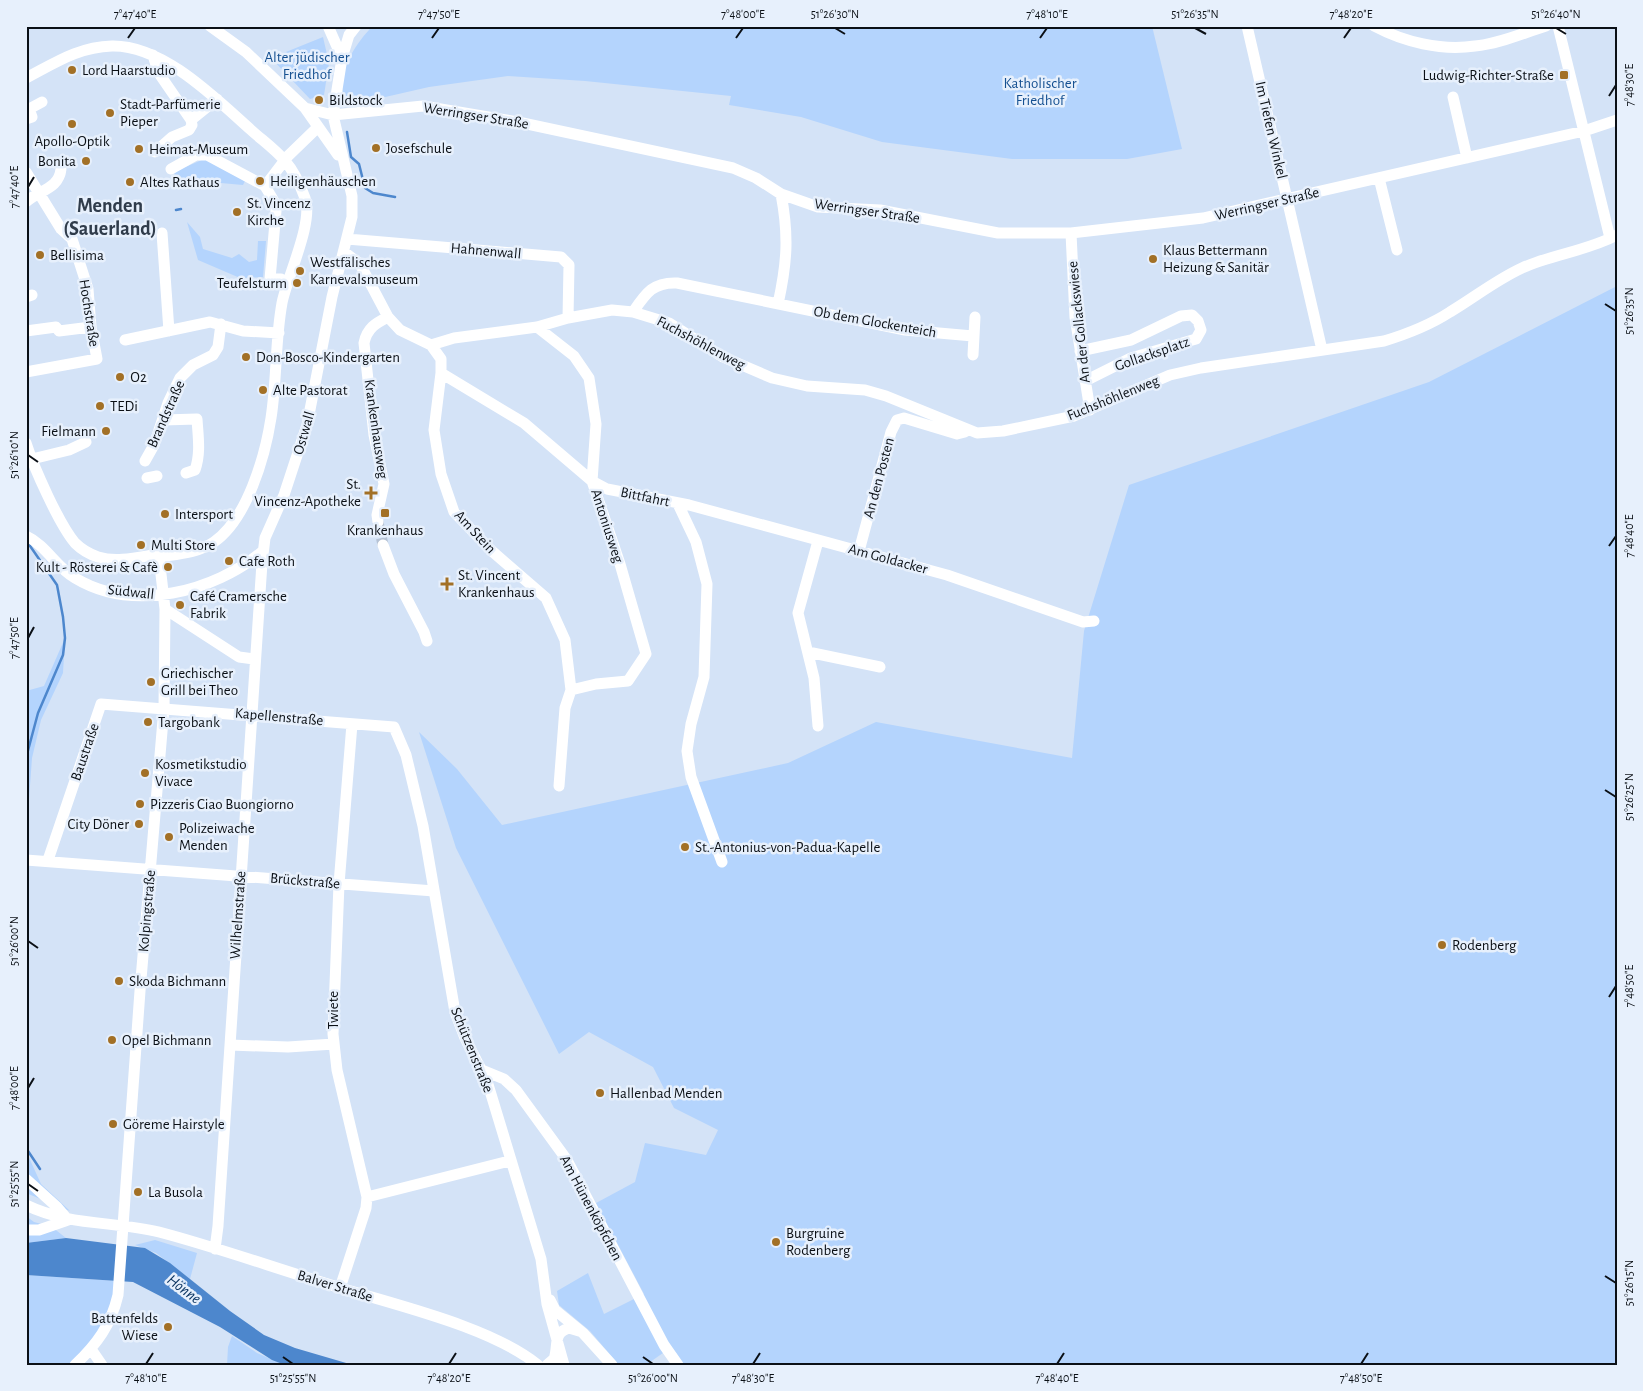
<svg xmlns="http://www.w3.org/2000/svg" width="1643" height="1391" viewBox="0 0 1643 1391" font-family="'Alegreya Sans',sans-serif">
  <rect width="100%" height="100%" fill="#d4e3f7"/>
  <path fill="#b4d4fd" d="M373 26H1152L1182 149 1127 159H1012L882 142 801 117 729 105 731 96 585 81 508 76 429 87 359 103C320 96 357 40 373 26Z
    M323 37 329 63 324 95 310 99 271 58Z
    M204 159 245 181 243 185 210 182 177 187 174 172Z
    M187 222 200 237 203 249 232 258 239 254 249 262 257 260 258 241H266L263 277 240 278 198 260Z
    M1617 286V1365H682L670 1348 646 1365H619L590 1331 559 1305 557 1291 588 1273 604 1314 644 1294 596 1203 635 1182 645 1143 706 1155 718 1130 674 1108 653 1067 589 1032 559 1054 456 848 419 732 457 769 502 825 788 763 876 722 1072 758 1084 631 1129 485 1429 382Z
    M65 638 63 673 41 720 32 758 26 841V691L44 686Z
    M26 1151 41 1184 70 1211 26 1193Z
    M26 1216 34 1222 52 1227 66 1238 26 1243Z
    M155 1240 197 1253 190 1279 156 1253 135 1245Z
    M26 1275 117 1281 104 1326 70 1365H26Z
    M232 1336 257 1353 285 1365H227L228 1347Z"/>
  <path fill="#4d87cd" d="M66 1238 145 1248 170 1263 230 1311 264 1335 295 1348 353 1365H285L272 1360 220 1327 133 1282 26 1275V1243Z"/>
  <g fill="none" stroke-linecap="round" stroke-linejoin="round">
    <path stroke="#4d87cd" stroke-width="2.5" d="M347 132 351 157 359 164 365 188 373 193 395 197
      M176 210 181 209
      M74 234 97 226
      M26 758 38 713 63 655 65 638 63 617 57 585 28 543
      M26 1148 40 1169"/>
    <path stroke="#b6c3d5" stroke-width="11" stroke-dasharray="11 5.5" stroke-linecap="butt" d="M378 522 383 545"/>
    <path stroke="#fff" stroke-width="11" d="M210 26 246 52 305 108 338 155
      M328 26 342 58
      M1247 26 1322 350
      M1374 26C1404 42 1441 51 1475 46 1499 44 1523 33 1546 26
      M1558 26 1610 238
      M153 55 158 72 191 120
      M26 78C55 63 78 47 112 46 163 45 215 98 251 130 262 140 276 150 285 161 293 170 301 187 305 198 314 222 287 277 282 303 275 341 277 380 271 418 265 457 247 519 214 542 198 553 178 554 159 557L165 609 164 708 140 991 118 1295C111 1325 97 1344 75 1365
      M1453 97 1467 158
      M305 108 333 115 423 106 518 122 733 168 756 178 781 194 818 207 880 210 998 233H1071L1203 218 1584 131 1617 120
      M26 119 32 117 29 109 42 102
      M155 152 172 137 189 130 192 125 191 120 217 99
      M171 169 196 155H207L265 186 275 203 276 211 270 279H281L287 284
      M26 172 61 229 72 239 88 289 91 327 97 359 26 372
      M1379 178 1397 250
      M265 186 288 156 318 127
      M26 202C39 190 59 189 61 169
      M162 233 169 331
      M1071 233 1075 317 1090 410
      M347 239 561 257 569 265 568 318
      M344 252 360 264 388 317 400 330 431 345 441 359V373L434 430 441 474 454 512 493 552 546 598 565 640 571 690 565 708 559 786
      M26 297 32 295
      M778 304C787 263 789 236 781 194
      M633 312C646 293 653 282 677 283L905 330 973 336
      M537 327 574 356 589 378 596 424 592 481 620 564 646 654 628 681 596 684 571 690
      M26 331 56 327 59 331 91 327
      M125 340 210 322 243 331 279 333
      M431 345 454 338 537 327 568 318 612 310 633 312 669 323 723 357 772 378 807 386 865 390 886 396 977 433 1003 431 1074 416 1170 375 1201 368 1384 341C1407 334 1430 325 1450 312 1475 297 1496 280 1522 268 1553 254 1587 251 1617 235
      M1080 351 1131 340 1181 316 1192 315 1198 321 1201 330 1196 339 1131 358 1085 381
      M973 355 975 317
      M441 373 524 423 592 481 607 489 689 505 947 575 1083 622 1094 621
      M163 420 197 419C198 436 201 453 195 470L186 473
      M26 443C34 468 59 524 75 543 81 549 89 554 98 557 117 563 139 557 158 554
      M32 459 69 450 86 442
      M145 461 154 445 168 403 180 378 193 365 213 355 218 347 221 324
      M147 478 157 476
      M678 504 696 542 707 584 704 677 691 724 687 751 691 777 722 862
      M378 522 377 515 384 484 374 435 364 343C367 328 376 323 388 317
      M26 536C46 545 56 567 75 578 133 613 214 592 263 551
      M383 545 394 574 424 632 427 641
      M859 551 891 432 897 420 904 418 957 434 965 432
      M165 609 239 657 254 659
      M808 652 880 667
      M818 726 814 678 798 613 818 541
      M26 860 434 891
      M48 860 101 704 394 727 406 755 423 826 455 1012 465 1038 487 1081 541 1259 547 1304 564 1365
      M230 1045 288 1047 334 1044
      M482 1070 504 1079 516 1090 567 1160 664 1345 678 1365
      M26 1179 57 1207 68 1220
      M367 1197 509 1161
      M26 1205C69 1226 114 1221 159 1232 220 1248 280 1270 341 1288 399 1306 491 1327 538 1365
      M26 1230H39L68 1220
      M215 1249 218 1226 262 563 265 538 284 495 307 425 332 297 352 217V196L333 115 342 58 349 35 356 26
      M340 1288 366 1208 367 1197 337 1070 333 1034 339 884 352 724
      M550 1300 555 1310 583 1333 612 1365
      M91 1349 102 1365
      M547 1365 554 1359C559 1346 552 1333 569 1328L579 1331"/>
  </g>
  <path fill="none" stroke="#0b1016" stroke-width="2" d="M835 28 845 34M1195 28 1206 34M1556 28 1566 34M128 38 135 28M432 38 439 28M736 38 743 28M1040 38 1047 28M1344 38 1351 28M1609 96 1616 85M28 187 34 177M1605 304 1616 311M28 455 38 462M1609 546 1616 536M28 638 34 627M1605 790 1616 797M28 941 38 948M1609 997 1616 986M28 1088 34 1078M28 1184 38 1191M1605 1276 1616 1283M283 1357 293 1364M643 1357 653 1364M146 1364 153 1353M449 1364 456 1353M753 1364 760 1353M1057 1364 1064 1353M1361 1364 1368 1353"/>
  <g fill="#a27026" stroke="#e7f0fc" stroke-width="2">
    <circle cx="72" cy="70" r="5"/>
    <rect x="1559" y="70" width="10" height="10" rx="2.5"/>
    <circle cx="319" cy="100" r="5"/>
    <circle cx="110" cy="113" r="5"/>
    <circle cx="72" cy="124" r="5"/>
    <circle cx="376" cy="148" r="5"/>
    <circle cx="139" cy="149" r="5"/>
    <circle cx="86" cy="161" r="5"/>
    <circle cx="260" cy="181" r="5"/>
    <circle cx="130" cy="182" r="5"/>
    <circle cx="237" cy="212" r="5"/>
    <circle cx="40" cy="255" r="5"/>
    <circle cx="1153" cy="259" r="5"/>
    <circle cx="300" cy="271" r="5"/>
    <circle cx="297" cy="283" r="5"/>
    <circle cx="246" cy="357" r="5"/>
    <circle cx="120" cy="377" r="5"/>
    <circle cx="263" cy="390" r="5"/>
    <circle cx="100" cy="406" r="5"/>
    <circle cx="106" cy="431" r="5"/>
    <path d="M368.5 485.5h5v5h5v5h-5v5h-5v-5h-5v-5h5z"/>
    <rect x="380" y="508" width="10" height="10" rx="2.5"/>
    <circle cx="165" cy="514" r="5"/>
    <circle cx="141" cy="545" r="5"/>
    <circle cx="229" cy="561" r="5"/>
    <circle cx="168" cy="567" r="5"/>
    <path d="M444.5 576.5h5v5h5v5h-5v5h-5v-5h-5v-5h5z"/>
    <circle cx="180" cy="605" r="5"/>
    <circle cx="151" cy="682" r="5"/>
    <circle cx="148" cy="722" r="5"/>
    <circle cx="145" cy="773" r="5"/>
    <circle cx="140" cy="804" r="5"/>
    <circle cx="139" cy="824" r="5"/>
    <circle cx="169" cy="837" r="5"/>
    <circle cx="685" cy="847" r="5"/>
    <circle cx="1442" cy="945" r="5"/>
    <circle cx="119" cy="981" r="5"/>
    <circle cx="112" cy="1040" r="5"/>
    <circle cx="600" cy="1093" r="5"/>
    <circle cx="113" cy="1124" r="5"/>
    <circle cx="138" cy="1192" r="5"/>
    <circle cx="776" cy="1242" r="5"/>
    <circle cx="168" cy="1327" r="5"/>
  </g>
  <g text-anchor="middle" dominant-baseline="central" stroke-width="5" stroke-linejoin="round" paint-order="stroke">
    <g font-size="15" fill="#155091" stroke="#e7f0fc">
      <text x="307" y="57">Alter jüdischer<tspan x="307" dy="17">Friedhof</tspan></text>
      <text x="1040" y="83">Katholischer<tspan x="1040" dy="17">Friedhof</tspan></text>
    </g>
    <g font-size="15" fill="#0b1016" stroke="#e7f0fc" text-anchor="start">
      <text x="82" y="70">Lord Haarstudio</text>
      <text x="1554" y="75" text-anchor="end">Ludwig-Richter-Straße</text>
      <text x="329" y="100">Bildstock</text>
      <text x="120" y="104">Stadt-Parfümerie<tspan x="120" dy="17">Pieper</tspan></text>
      <text x="72" y="141" text-anchor="middle">Apollo-Optik</text>
      <text x="386" y="148">Josefschule</text>
      <text x="149" y="149">Heimat-Museum</text>
      <text x="76" y="161" text-anchor="end">Bonita</text>
      <text x="270" y="181">Heiligenhäuschen</text>
      <text x="140" y="182">Altes Rathaus</text>
      <text x="247" y="203">St. Vincenz<tspan x="247" dy="17">Kirche</tspan></text>
      <text x="1163" y="250">Klaus Bettermann<tspan x="1163" dy="17">Heizung &amp; Sanitär</tspan></text>
      <text x="50" y="255">Bellisima</text>
      <text x="310" y="262">Westfälisches<tspan x="310" dy="17">Karnevalsmuseum</tspan></text>
      <text x="287" y="283" text-anchor="end">Teufelsturm</text>
      <text x="256" y="357">Don-Bosco-Kindergarten</text>
      <text x="130" y="377">О2</text>
      <text x="273" y="390">Alte Pastorat</text>
      <text x="110" y="406">TEDi</text>
      <text x="96" y="431" text-anchor="end">Fielmann</text>
      <text x="361" y="484" text-anchor="end">St.<tspan x="361" dy="17">Vincenz-Apotheke</tspan></text>
      <text x="175" y="514">Intersport</text>
      <text x="385" y="530" text-anchor="middle">Krankenhaus</text>
      <text x="151" y="545">Multi Store</text>
      <text x="239" y="561">Cafe Roth</text>
      <text x="158" y="567" text-anchor="end">Kult - Rösterei &amp; Cafè</text>
      <text x="458" y="575">St. Vincent<tspan x="458" dy="17">Krankenhaus</tspan></text>
      <text x="190" y="596">Café Cramersche<tspan x="190" dy="17">Fabrik</tspan></text>
      <text x="161" y="673">Griechischer<tspan x="161" dy="17">Grill bei Theo</tspan></text>
      <text x="158" y="722">Targobank</text>
      <text x="155" y="764">Kosmetikstudio<tspan x="155" dy="17">Vivace</tspan></text>
      <text x="150" y="804">Pizzeris Ciao Buongiorno</text>
      <text x="129" y="824" text-anchor="end">City Döner</text>
      <text x="179" y="828">Polizeiwache<tspan x="179" dy="17">Menden</tspan></text>
      <text x="695" y="847">St.-Antonius-von-Padua-Kapelle</text>
      <text x="1452" y="945">Rodenberg</text>
      <text x="129" y="981">Skoda Bichmann</text>
      <text x="122" y="1040">Opel Bichmann</text>
      <text x="610" y="1093">Hallenbad Menden</text>
      <text x="123" y="1124">Göreme Hairstyle</text>
      <text x="148" y="1192">La Busola</text>
      <text x="786" y="1233">Burgruine<tspan x="786" dy="17">Rodenberg</tspan></text>
      <text x="158" y="1318" text-anchor="end">Battenfelds<tspan x="158" dy="17">Wiese</tspan></text>
    </g>
    <g font-size="15" fill="#0b1016" stroke="#e7f0fc">
      <text transform="translate(476 116) rotate(9)">Werringser Straße</text>
      <text transform="translate(1271 130) rotate(77)">Im Tiefen Winkel</text>
      <text transform="translate(1267 204) rotate(-13)">Werringser Straße</text>
      <text transform="translate(867 211) rotate(8)">Werringser Straße</text>
      <text transform="translate(486 251) rotate(5)">Hahnenwall</text>
      <text transform="translate(89 313) rotate(81)">Hochstraße</text>
      <text transform="translate(875 322) rotate(10)">Ob dem Glockenteich</text>
      <text transform="translate(1079 322) rotate(-96)">An der Gollackswiese</text>
      <text transform="translate(701 343) rotate(28)">Fuchshöhlenweg</text>
      <text transform="translate(1152 354) rotate(-19)">Gollacksplatz</text>
      <text transform="translate(1113 398) rotate(-22)">Fuchshöhlenweg</text>
      <text transform="translate(166 414) rotate(-66)">Brandstraße</text>
      <text transform="translate(376 429) rotate(82)">Krankenhausweg</text>
      <text transform="translate(304 433) rotate(-74)">Ostwall</text>
      <text transform="translate(879 478) rotate(-75)">An den Posten</text>
      <text transform="translate(645 497) rotate(12)">Bittfahrt</text>
      <text transform="translate(607 526) rotate(72)">Antoniusweg</text>
      <text transform="translate(475 532) rotate(47)">Am Stein</text>
      <text transform="translate(888 559) rotate(15)">Am Goldacker</text>
      <text transform="translate(131 592) rotate(6)">Südwall</text>
      <text transform="translate(279 717) rotate(5)">Kapellenstraße</text>
      <text transform="translate(85 752) rotate(-71)">Baustraße</text>
      <text transform="translate(305 881) rotate(5)">Brückstraße</text>
      <text transform="translate(147 911) rotate(-85)">Kolpingstraße</text>
      <text transform="translate(238 915) rotate(-86)">Wilhelmstraße</text>
      <text transform="translate(333 1010) rotate(-90)">Twiete</text>
      <text transform="translate(472 1050) rotate(68)">Schützenstraße</text>
      <text transform="translate(591 1208) rotate(62)">Am Hünenköpfchen</text>
      <text transform="translate(335 1286) rotate(17)">Balver Straße</text>
    </g>
    <g font-size="16" font-style="italic" fill="#0c3562" stroke="#e7f0fc">
      <text transform="translate(184 1289) rotate(37)">Hönne</text>
    </g>
    <g font-size="20" font-weight="bold" fill="#303c4b" stroke="#e7f0fc">
      <text x="110" y="206">Menden<tspan x="110" dy="23">(Sauerland)</tspan></text>
    </g>
  </g>
  <rect width="1643" height="1391" fill="none" stroke="#e7f0fc" stroke-width="55"/>
  <rect x="28" y="28" width="1588" height="1336" fill="none" stroke="#0b1016" stroke-width="2"/>
  <g font-size="12" text-anchor="middle" fill="#0b1016">
    <text x="135" y="18">7°47'40"E</text>
    <text x="439" y="18">7°47'50"E</text>
    <text x="743" y="18">7°48'00"E</text>
    <text x="835" y="18">51°26'30"N</text>
    <text x="1047" y="18">7°48'10"E</text>
    <text x="1195" y="18">51°26'35"N</text>
    <text x="1351" y="18">7°48'20"E</text>
    <text x="1556" y="18">51°26'40"N</text>
    <text transform="translate(1629 85) rotate(-90)" y="4">7°48'30"E</text>
    <text transform="translate(14 187) rotate(-90)" y="4">7°47'40"E</text>
    <text transform="translate(1629 311) rotate(-90)" y="4">51°26'35"N</text>
    <text transform="translate(14 455) rotate(-90)" y="4">51°26'10"N</text>
    <text transform="translate(1629 536) rotate(-90)" y="4">7°48'40"E</text>
    <text transform="translate(14 638) rotate(-90)" y="4">7°47'50"E</text>
    <text transform="translate(1629 797) rotate(-90)" y="4">51°26'25"N</text>
    <text transform="translate(14 941) rotate(-90)" y="4">51°26'00"N</text>
    <text transform="translate(1629 986) rotate(-90)" y="4">7°48'50"E</text>
    <text transform="translate(14 1088) rotate(-90)" y="4">7°48'00"E</text>
    <text transform="translate(14 1184) rotate(-90)" y="4">51°25'55"N</text>
    <text transform="translate(1629 1283) rotate(-90)" y="4">51°26'15"N</text>
    <text x="146" y="1382">7°48'10"E</text>
    <text x="293" y="1382">51°25'55"N</text>
    <text x="449" y="1382">7°48'20"E</text>
    <text x="653" y="1382">51°26'00"N</text>
    <text x="753" y="1382">7°48'30"E</text>
    <text x="1057" y="1382">7°48'40"E</text>
    <text x="1361" y="1382">7°48'50"E</text>
  </g>
</svg>
